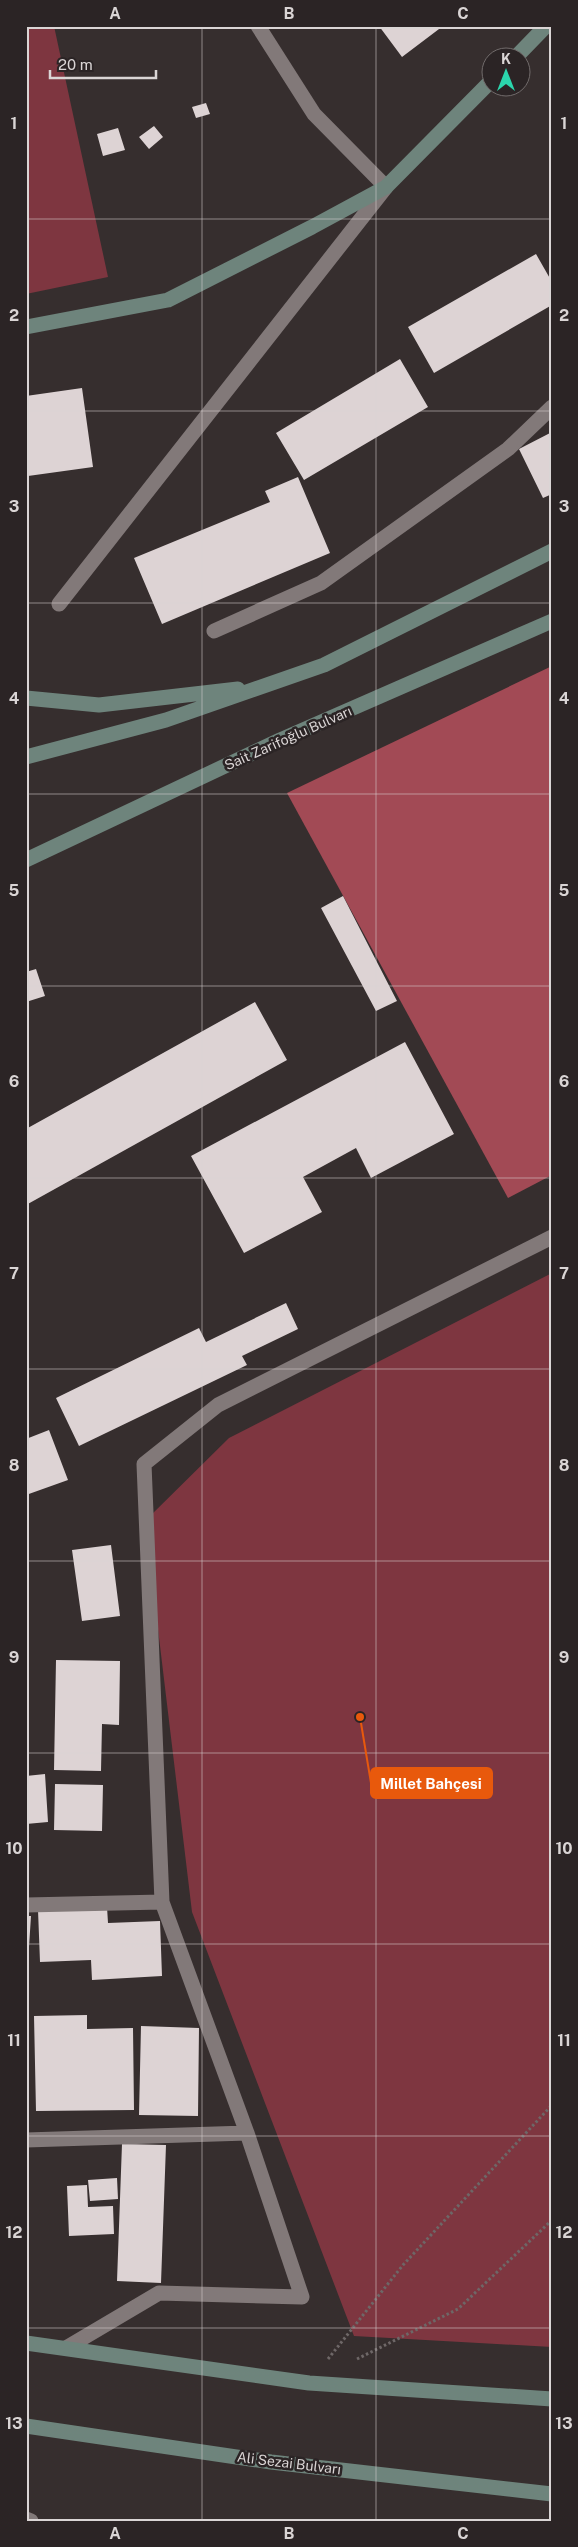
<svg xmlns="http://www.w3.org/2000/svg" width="578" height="2547" viewBox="0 0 578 2547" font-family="'Public Sans',sans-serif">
  <rect width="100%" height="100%" fill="#362e2e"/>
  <path fill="#7e3640" d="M35 26H54L108 277 26 294V29Z
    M552 1273V2347L354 2336 192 1912 145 1521 229 1438Z"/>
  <path fill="#a24a55" d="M552 666V1175L508 1198 287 793Z"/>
  <path fill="#ddd3d4" d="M379 26H443L402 57Z
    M206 103 210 114 196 118 192 107Z
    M154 126 163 137 149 149 139 137Z
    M118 128 125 150 103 156 97 134Z
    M536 254 552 282V305L434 373 408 327Z
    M400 359 428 407 304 480 276 433Z
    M82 388 93 467 28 476 26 461V396Z
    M552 432V494L543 498 519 449Z
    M298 477 330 553 162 624 134 558 270 502 265 491Z
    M343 896 397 1001 376 1011 321 908Z
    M36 969 45 996 26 1002V972Z
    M255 1002 287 1060 26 1205V1129Z
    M405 1042 454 1134 371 1178 356 1148 303 1177 322 1212 244 1253 191 1156Z
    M286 1303 298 1329 242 1356 247 1365 79 1446 56 1398 199 1328 206 1342Z
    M49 1430 68 1480 26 1495V1439Z
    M111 1545 120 1616 82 1621 72 1550Z
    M56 1660 120 1661 119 1725 102 1724 101 1771 54 1770Z
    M45 1774 48 1822 26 1824V1776Z
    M55 1784 103 1785 102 1831 54 1830Z
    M107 1907 108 1923 160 1921 162 1976 92 1980 91 1960 40 1962 38 1910Z
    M26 1916H31L28 1962H26Z
    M87 2015V2029L133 2028 134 2110 36 2111 34 2016Z
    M141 2026 199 2028 198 2116 139 2115Z
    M122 2144 166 2145 161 2283 117 2281Z
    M117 2178 118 2199 90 2201 88 2180Z
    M87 2185 88 2207 113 2206 114 2234 69 2236 67 2186Z"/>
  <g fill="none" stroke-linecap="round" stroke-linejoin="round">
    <path stroke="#6e6767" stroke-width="3" stroke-dasharray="2.5 2.5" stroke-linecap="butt" d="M328 2359 403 2265 552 2105
      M357 2359 458 2309 552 2220"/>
    <path stroke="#827979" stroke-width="15" d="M26 2519 31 2521"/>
    <path stroke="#827979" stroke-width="15" d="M59 604 386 187 314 114 258 26
      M214 631 321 583 508 449 552 407
      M26 1905 162 1902
      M26 2140 247 2133
      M66 2348 159 2293 302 2297 247 2133 162 1902 144 1464 218 1405 552 1237"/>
    <path stroke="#6e847c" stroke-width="15" d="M515 58 546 26
      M26 327 168 300 312 227 386 187 490 82
      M26 698 99 705 238 689
      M26 757 166 720 324 665 552 551
      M26 860 280 740 552 621
      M26 2343 309 2383 552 2399
      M26 2426 271 2462 552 2494"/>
  </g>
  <path fill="none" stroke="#dad5d5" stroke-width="1" stroke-opacity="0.55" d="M202 26V2521M376 26V2521M26 219H552M26 411H552M26 603H552M26 794H552M26 986H552M26 1178H552M26 1369H552M26 1561H552M26 1753H552M26 1944H552M26 2136H552M26 2328H552"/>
  <g text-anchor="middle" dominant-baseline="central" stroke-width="5" stroke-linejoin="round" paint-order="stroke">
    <g font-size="14" fill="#dad5d5" stroke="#2b2425">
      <text transform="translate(288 738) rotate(-24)">Sait Zarifoğlu Bulvarı</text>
      <text transform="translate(289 2463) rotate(7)">Ali Sezai Bulvarı</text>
    </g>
  </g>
  <path fill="none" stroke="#e8590c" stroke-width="2" d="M360 1717L371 1783"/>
  <circle fill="#e8590c" stroke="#2b2425" stroke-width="2" cx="360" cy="1717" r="5"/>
  <rect fill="#e8590c" stroke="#e8590c" stroke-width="2" x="371" y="1768" width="121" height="30" rx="5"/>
  <g font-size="15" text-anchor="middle" font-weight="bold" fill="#fff">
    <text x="431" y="1789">Millet Bahçesi</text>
  </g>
  <rect width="578" height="2547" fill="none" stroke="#2b2425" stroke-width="55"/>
  <g transform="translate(506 72)"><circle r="24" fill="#2b2425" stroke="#716b6b"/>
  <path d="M0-4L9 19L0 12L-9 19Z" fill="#2bd5ac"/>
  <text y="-8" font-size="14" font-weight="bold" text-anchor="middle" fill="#dad5d5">K</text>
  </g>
  <path d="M50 70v8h106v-8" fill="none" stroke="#dad5d5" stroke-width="2.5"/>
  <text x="58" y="70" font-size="15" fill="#dad5d5" stroke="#2b2425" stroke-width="4" paint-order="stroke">20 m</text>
  <rect x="28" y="28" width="522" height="2492" fill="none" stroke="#dad5d5" stroke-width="2"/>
  <g font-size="16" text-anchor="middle" font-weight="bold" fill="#dad5d5">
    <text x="115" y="19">A</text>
    <text x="289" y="19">B</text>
    <text x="463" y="19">C</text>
    <text x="14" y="129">1</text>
    <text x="564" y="129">1</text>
    <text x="14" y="321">2</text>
    <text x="564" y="321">2</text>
    <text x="14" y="512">3</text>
    <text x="564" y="512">3</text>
    <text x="14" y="704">4</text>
    <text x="564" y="704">4</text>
    <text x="14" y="896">5</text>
    <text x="564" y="896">5</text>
    <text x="14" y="1087">6</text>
    <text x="564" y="1087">6</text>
    <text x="14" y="1279">7</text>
    <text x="564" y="1279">7</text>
    <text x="14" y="1471">8</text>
    <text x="564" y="1471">8</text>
    <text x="14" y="1663">9</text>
    <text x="564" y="1663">9</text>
    <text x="14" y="1854">10</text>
    <text x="564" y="1854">10</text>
    <text x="14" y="2046">11</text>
    <text x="564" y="2046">11</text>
    <text x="14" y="2238">12</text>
    <text x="564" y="2238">12</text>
    <text x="14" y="2429">13</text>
    <text x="564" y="2429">13</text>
    <text x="115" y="2539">A</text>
    <text x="289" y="2539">B</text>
    <text x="463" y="2539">C</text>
  </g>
</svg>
